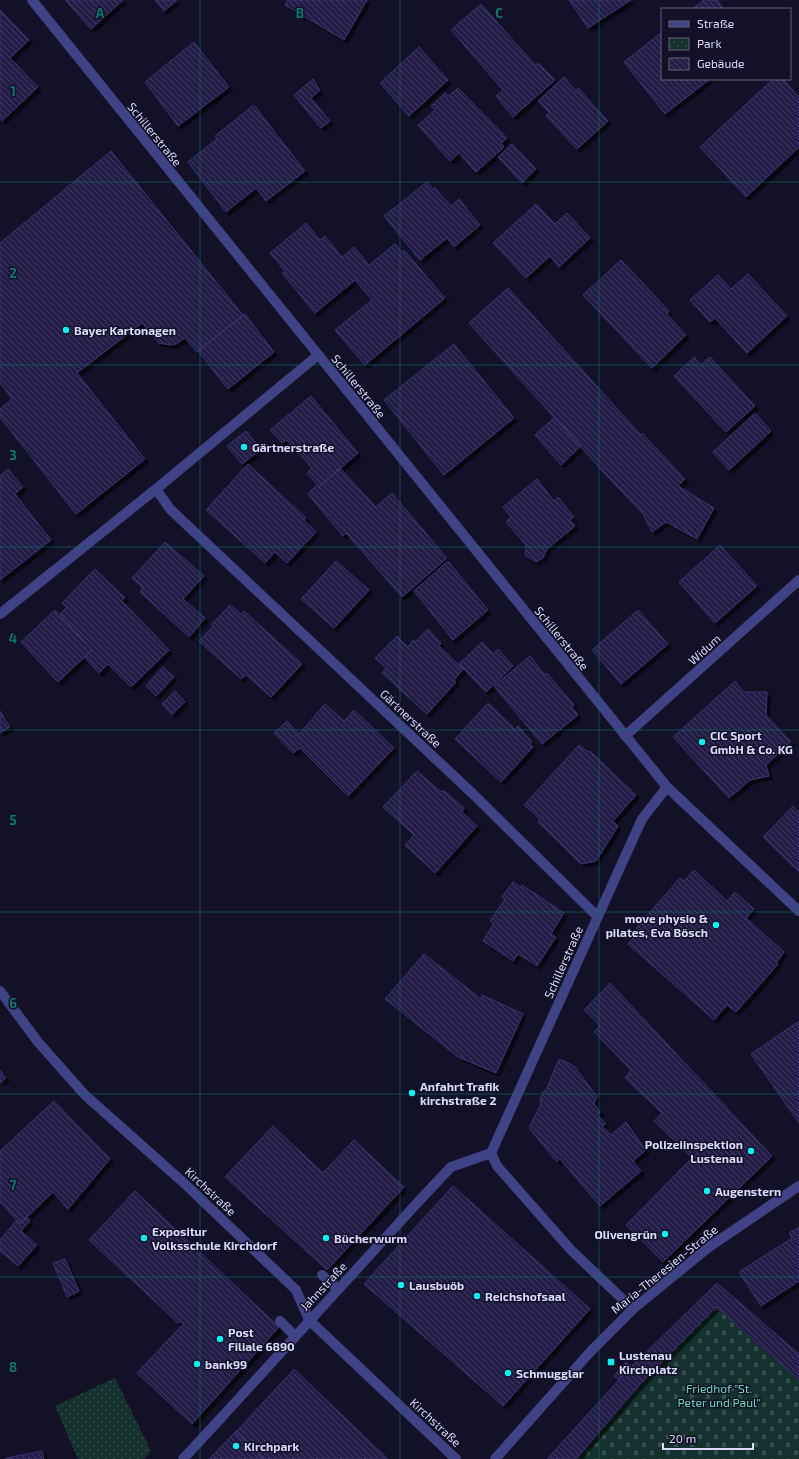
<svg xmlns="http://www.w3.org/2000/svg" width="799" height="1459" viewBox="0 0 799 1459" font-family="'Exo 2',sans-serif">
  <defs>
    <pattern id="cemetery-stones" width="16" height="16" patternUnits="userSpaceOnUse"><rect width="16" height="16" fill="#15312e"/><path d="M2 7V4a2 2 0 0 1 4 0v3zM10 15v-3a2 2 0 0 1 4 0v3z" fill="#364e4d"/></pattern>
    <pattern id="park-dots" width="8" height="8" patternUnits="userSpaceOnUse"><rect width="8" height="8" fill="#15312e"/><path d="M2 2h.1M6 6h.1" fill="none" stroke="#364e4d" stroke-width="1.8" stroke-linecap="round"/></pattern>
    <pattern id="building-back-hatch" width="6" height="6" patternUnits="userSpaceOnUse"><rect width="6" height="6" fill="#231e47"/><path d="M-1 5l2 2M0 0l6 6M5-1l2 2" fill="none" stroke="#423e62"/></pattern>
    <filter id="shadow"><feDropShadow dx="3.5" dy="3.5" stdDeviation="0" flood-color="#0009"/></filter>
  </defs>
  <rect width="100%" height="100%" fill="#131127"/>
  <path fill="url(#cemetery-stones)" d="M716 1307 799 1380V1459H576L640 1384Z"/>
  <path fill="url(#park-dots)" d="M115 1378 151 1451 144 1459H78L55 1406Z"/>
  <path fill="url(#building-back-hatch)" stroke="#393272" filter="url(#shadow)" d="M65 0H123L91 29Z
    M155 0H177L164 11Z
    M288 0H367L344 40 285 5Z
    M569 0H631L588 28Z
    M704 0H717L724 9H692Z
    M481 4 536 66 538 63 555 80 513 117 496 96 503 90 451 30Z
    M0 10 29 40 10 58 38 87 2 121 0 118Z
    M662 32V79H710L665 114 624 62Z
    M194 42 229 87 178 126 145 82Z
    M419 47 448 80 409 116 380 83Z
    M564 77 576 91 578 88 608 121 577 149 546 116 549 112 538 101Z
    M313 79 320 90 311 98 330 121 321 128 294 95Z
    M773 79H783L799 97V147L746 197 700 147Z
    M458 88 507 138 501 143 504 147 476 172 459 153 450 161 418 125 435 110 431 106 445 93 449 96Z
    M254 105 305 171 266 201 256 188 226 212 188 162 217 139 215 136Z
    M512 144 536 169 522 183 498 157Z
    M111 151 243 315 197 352 185 338 176 344 170 345 159 343 142 323 77 373 145 459 76 514 0 417V409L12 399 0 383V243Z
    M427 182 433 189 435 188 451 206 459 199 480 225 454 247 447 238 420 260 384 216Z
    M536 204 555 224 567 213 590 238 559 267 550 256 526 278 493 243Z
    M306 223 320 240 325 236 342 257 354 247 369 265 395 244 402 252 404 250 445 298 365 365 335 330 372 300 355 280 315 313 282 273 285 271 270 253Z
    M621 260 669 311 667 314 686 335 652 368 583 295Z
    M748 274 787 316 747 353 715 318 710 322 690 300 718 275 731 289Z
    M508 288 641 435 642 433 685 479 678 486 714 508 697 539 666 522 652 532 643 514 605 474 469 323Z
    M245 314 274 352 228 389 198 351Z
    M454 344 514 418 444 475 384 400Z
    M694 357 701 365 710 357 755 406 726 432 674 376Z
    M311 396 358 453 319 487 307 473 312 468 287 440 282 443 270 430Z
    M755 413 771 431 729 470 713 452Z
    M555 417 581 446 561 465 535 435Z
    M246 431 261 449 242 464 227 446Z
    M248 464 306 518 304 520 316 532 287 563 275 552 265 563 206 510Z
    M340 468 376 507 392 493 447 558 402 597 346 533 343 536 308 494 316 486 319 487Z
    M8 469 23 487 15 494 51 540 0 580V476Z
    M537 479 554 501 558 497 574 517 570 520 575 526 547 549 543 558 536 562 525 555 526 545 506 522 511 517 503 507Z
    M165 542 204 576 183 599 205 618 189 637 140 592 143 588 132 578Z
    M720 545 757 586 715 623 679 582Z
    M336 561 369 590 334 628 301 599Z
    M448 561 488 610 453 640 414 591Z
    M95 569 125 598 122 601 169 650 131 687 108 664 99 673 84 657 92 650 60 614 67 607 62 603Z
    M230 605 241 614 244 611 302 664 271 697 246 675 241 679 199 641 213 626 211 625Z
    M55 610 92 650 58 682 21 642Z
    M638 610 668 644 621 684 592 650Z
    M428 629 441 643 439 646 463 669 454 680 456 682 427 714 382 673 386 668 375 658 397 636 408 647 413 640 415 642Z
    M482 642 493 654 498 649 513 666 486 692 459 664Z
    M530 656 545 675 547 673 574 705 572 707 578 715 542 744 494 686Z
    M163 667 174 677 156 696 146 686Z
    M735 681 744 692H767L766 715 791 742 766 765 769 776 750 780 729 798 673 737Z
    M175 691 185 702 172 715 162 704Z
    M488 703 515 729 518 726 532 742 530 744 533 747 501 782 455 739Z
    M325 704 344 721 354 710 394 748 348 796 300 748 293 753 274 733 287 721 299 734Z
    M0 711 10 727 0 733Z
    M579 745 588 752 590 751 636 795 613 821 618 826 596 861 581 864 538 822 540 819 524 805Z
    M417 771 441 792 443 790 464 808 462 812 477 826 435 873 405 845 414 835 383 807Z
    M793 806 799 812V872L763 837Z
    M694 870 727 901 735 892 754 909 746 918 784 952 776 963 778 964 736 1012 727 1005 714 1020 628 944 639 931 636 928 680 878 684 881Z
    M513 882 521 887 522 885 564 913 551 934 556 937 537 966 518 954 513 961 483 941 494 923 490 921 505 899 502 897Z
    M424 954 481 999 482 995 523 1014 496 1073 458 1057 385 999Z
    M610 983 772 1156 663 1262 626 1225 692 1158 654 1121 662 1113 625 1078 631 1070 594 1032 600 1026 584 1010Z
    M799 1021V1123L751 1054Z
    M559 1059 574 1066 597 1096 594 1104 600 1112 598 1115 606 1124 602 1126 611 1135 626 1122 646 1150 633 1161 641 1171 600 1206 560 1159 557 1162 529 1128 541 1104 540 1100 543 1092 546 1090Z
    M0 1070 6 1078 0 1083Z
    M54 1101 110 1159 68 1209 53 1192 20 1224 0 1202V1151Z
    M273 1126 323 1173 354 1140 404 1187 327 1270 225 1177Z
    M453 1186 590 1309 503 1406 364 1284Z
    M135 1191 279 1327 192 1424 137 1373 183 1324 181 1321 178 1323 89 1240Z
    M27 1217 30 1221 21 1231 37 1245 18 1266 0 1251V1240L17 1220 20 1224Z
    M799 1227V1281L761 1306 739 1272 792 1238 789 1233Z
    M65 1259 79 1291 67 1297 53 1263Z
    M717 1283 799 1354V1380L716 1307 640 1384 576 1459H547L626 1372Z
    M626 1362 631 1366 619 1380 614 1376Z
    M294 1369 388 1459H262L235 1433Z
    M236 1431 264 1459H209Z
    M42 1451 44 1459H6V1458Z"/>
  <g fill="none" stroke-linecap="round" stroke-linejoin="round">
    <path stroke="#3f4284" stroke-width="10" d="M322 1275 338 1289
      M296 1290 309 1320 456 1459
      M280 1321 295 1336
      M221 1418 418 1202"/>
    <path stroke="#3f4284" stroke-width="10" d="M32 0 667 787 799 911
      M156 489 170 509 473 794 597 916
      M0 614 156 489 317 356
      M625 736 799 580
      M0 991 38 1042 85 1095 185 1184 296 1290
      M418 1202 451 1167 491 1153
      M633 1309 571 1250 497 1166 491 1153 642 819 667 787
      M183 1459 221 1418
      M495 1459 591 1351 633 1309 709 1247 799 1186"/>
  </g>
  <path fill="none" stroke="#0f766e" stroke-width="1" stroke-opacity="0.55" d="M200 0V1459M400 0V1459M599 0V1459M0 182H799M0 365H799M0 547H799M0 730H799M0 912H799M0 1094H799M0 1277H799"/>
  <g fill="#11edf2" stroke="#131127" stroke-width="1.5">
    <circle cx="66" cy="330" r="4"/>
    <circle cx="244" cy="447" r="4"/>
    <circle cx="702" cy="742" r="4"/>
    <circle cx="716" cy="925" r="4"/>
    <circle cx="412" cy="1093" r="4"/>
    <circle cx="751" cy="1151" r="4"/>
    <circle cx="707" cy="1191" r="4"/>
    <circle cx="665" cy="1234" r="4"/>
    <circle cx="144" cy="1238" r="4"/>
    <circle cx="326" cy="1238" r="4"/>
    <circle cx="401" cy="1285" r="4"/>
    <circle cx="477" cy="1296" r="4"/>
    <circle cx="220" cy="1339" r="4"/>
    <rect x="607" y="1358" width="8" height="8" rx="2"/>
    <circle cx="197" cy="1364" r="4"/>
    <circle cx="508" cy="1373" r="4"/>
    <circle cx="236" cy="1446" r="4"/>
  </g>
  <g text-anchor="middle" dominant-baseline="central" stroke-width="3" stroke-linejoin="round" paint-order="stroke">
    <g font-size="12" fill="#dbdafd" stroke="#131127">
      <text transform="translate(155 134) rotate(51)">Schillerstraße</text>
      <text transform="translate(359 386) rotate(51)">Schillerstraße</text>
      <text transform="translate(562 638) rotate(51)">Schillerstraße</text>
      <text transform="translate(704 649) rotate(-42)">Widum</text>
      <text transform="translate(411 718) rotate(43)">Gärtnerstraße</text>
      <text transform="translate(563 962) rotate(-66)">Schillerstraße</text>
      <text transform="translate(211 1191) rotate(43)">Kirchstraße</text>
      <text transform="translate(664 1269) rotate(-39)">Maria-Theresien-Straße</text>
      <text transform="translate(323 1286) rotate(-47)">Jahnstraße</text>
      <text transform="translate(436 1422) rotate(43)">Kirchstraße</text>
    </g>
    <g font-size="12" font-weight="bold" fill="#dbdafd" stroke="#131127" text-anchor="start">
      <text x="74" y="330">Bayer Kartonagen</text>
      <text x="252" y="447">Gärtnerstraße</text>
      <text x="710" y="735">CIC Sport<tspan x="710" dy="14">GmbH &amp; Co. KG</tspan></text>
      <text x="708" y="918" text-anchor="end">move physio &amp;<tspan x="708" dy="14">pilates, Eva Bösch</tspan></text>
      <text x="420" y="1086">Anfahrt Trafik<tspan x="420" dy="14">kirchstraße 2</tspan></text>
      <text x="743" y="1144" text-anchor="end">Polizeiinspektion<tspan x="743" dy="14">Lustenau</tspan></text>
      <text x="715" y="1191">Augenstern</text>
      <text x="152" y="1231">Expositur<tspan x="152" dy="14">Volksschule Kirchdorf</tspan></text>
      <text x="657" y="1234" text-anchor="end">Olivengrün</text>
      <text x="334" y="1238">Bücherwurm</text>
      <text x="409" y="1285">Lausbuöb</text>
      <text x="485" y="1296">Reichshofsaal</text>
      <text x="228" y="1332">Post<tspan x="228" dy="14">Filiale 6890</tspan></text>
      <text x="619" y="1355">Lustenau<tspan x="619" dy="14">Kirchplatz</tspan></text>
      <text x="205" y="1364">bank99</text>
      <text x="516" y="1373">Schmugglar</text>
      <text x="244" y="1446">Kirchpark</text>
    </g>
    <g font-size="12" fill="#69dab5" stroke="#131127">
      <text x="719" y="1388">Friedhof "St.<tspan x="719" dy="14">Peter und Paul"</tspan></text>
    </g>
  </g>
  <g font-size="13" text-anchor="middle" font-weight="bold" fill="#0f766e" stroke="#131127" stroke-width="3" stroke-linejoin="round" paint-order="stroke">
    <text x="100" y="18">A</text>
    <text x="300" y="18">B</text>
    <text x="499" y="18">C</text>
    <text x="13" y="96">1</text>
    <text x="13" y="278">2</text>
    <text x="13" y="460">3</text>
    <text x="13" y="643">4</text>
    <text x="13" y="825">5</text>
    <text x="13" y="1008">6</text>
    <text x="13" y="1190">7</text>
    <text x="13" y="1372">8</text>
  </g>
  <rect x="661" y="8" width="130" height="72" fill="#131127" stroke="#63617d"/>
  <rect x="669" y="21" width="20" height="6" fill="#3f4284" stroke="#63617d"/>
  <text x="697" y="28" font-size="12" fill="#dbdafd">Straße</text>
  <rect x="669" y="38" width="20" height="12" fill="url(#park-dots)" stroke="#63617d"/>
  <text x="697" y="48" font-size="12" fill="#dbdafd">Park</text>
  <rect x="669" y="58" width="20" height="12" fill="url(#building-back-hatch)" stroke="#63617d"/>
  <text x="697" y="68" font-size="12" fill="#dbdafd">Gebäude</text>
  <path d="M663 1443v6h90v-6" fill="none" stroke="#dbdafd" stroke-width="2"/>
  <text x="669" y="1443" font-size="12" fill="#dbdafd" stroke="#131127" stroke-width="3" paint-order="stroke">20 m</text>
</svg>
